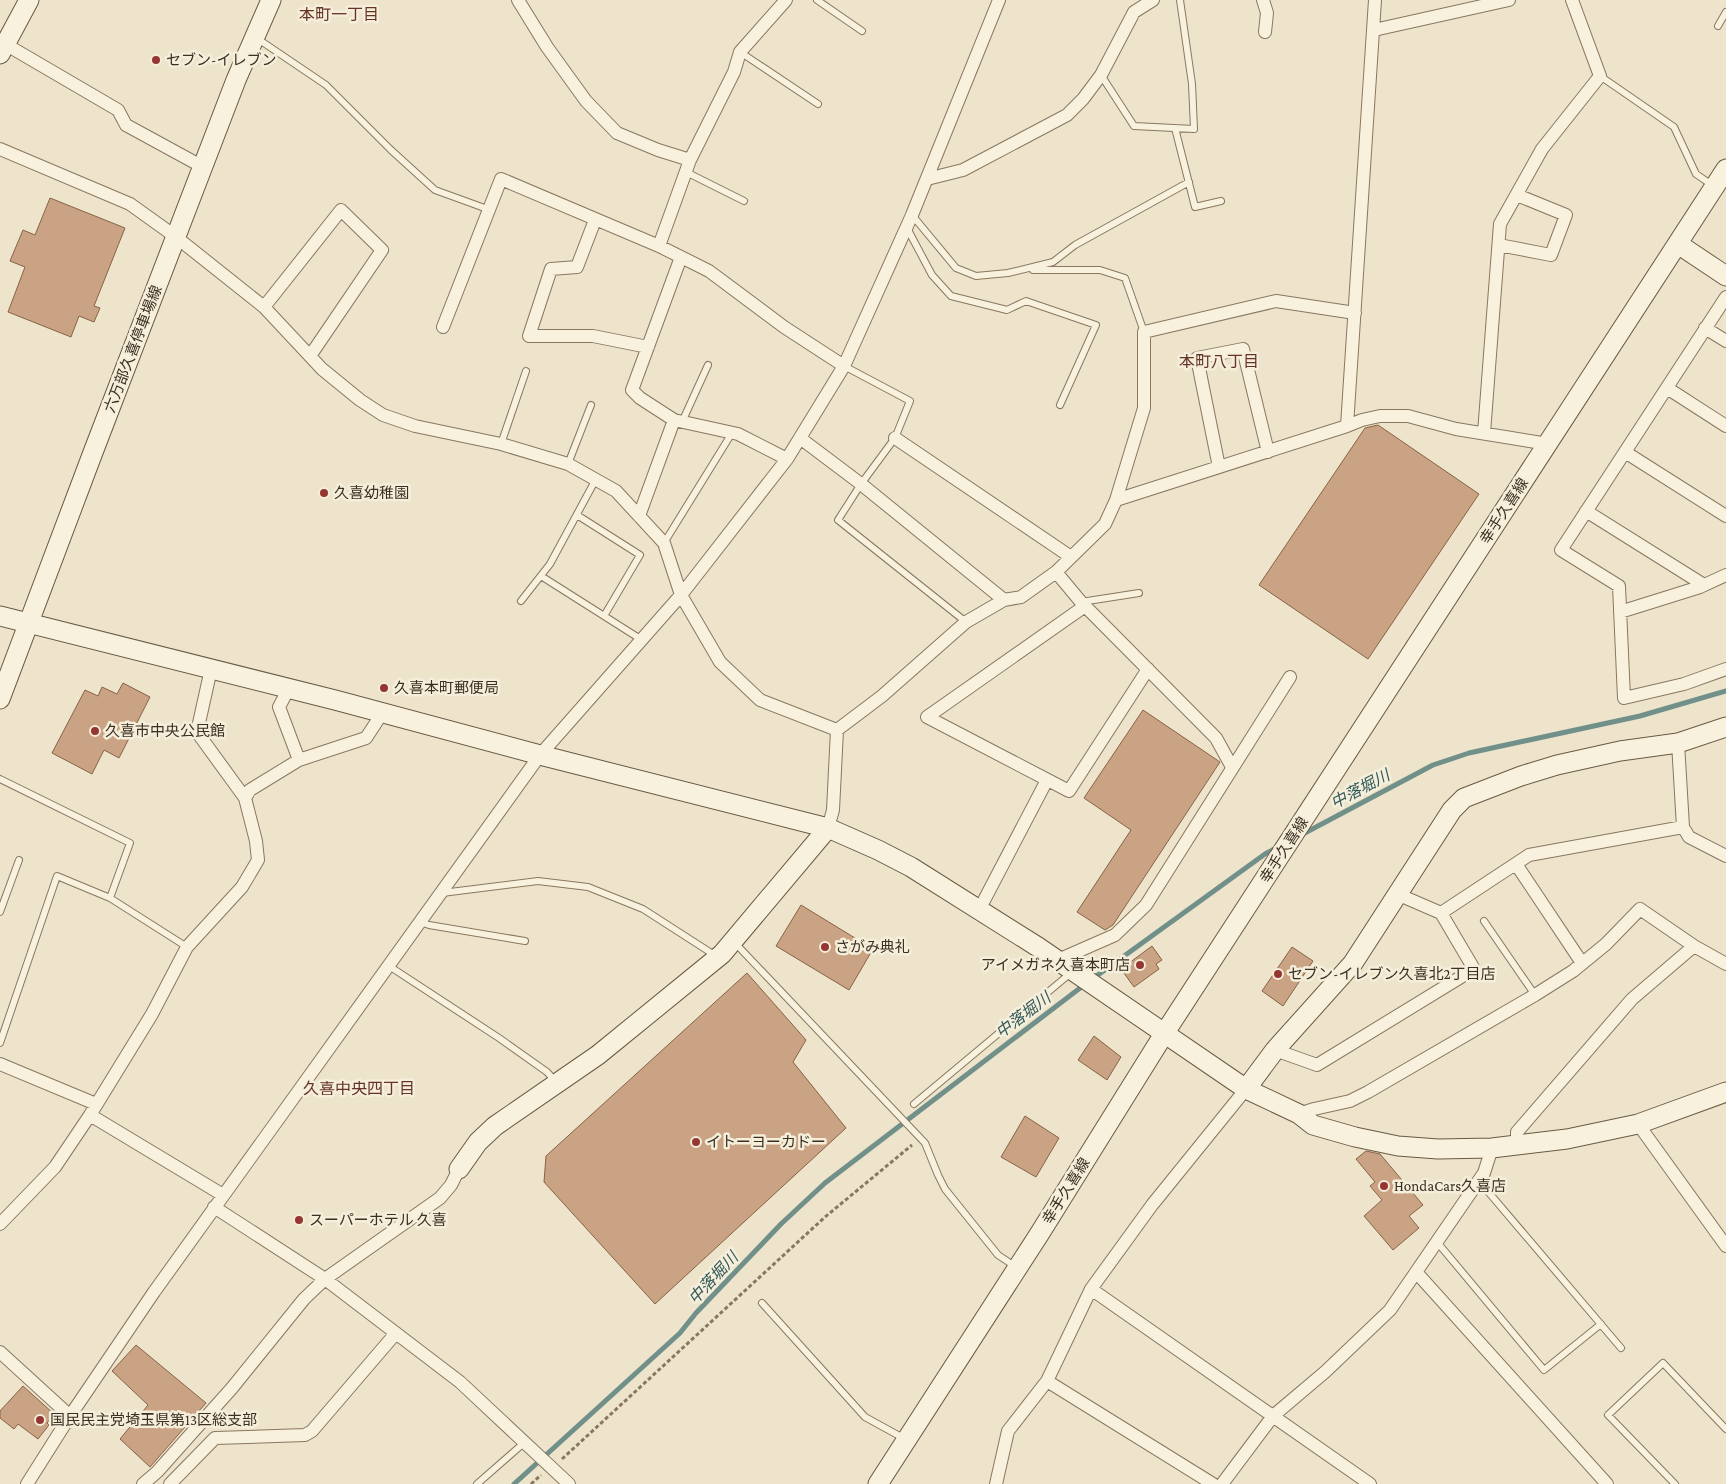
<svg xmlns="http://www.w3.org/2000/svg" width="1726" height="1484" viewBox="0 0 1726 1484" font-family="'Crimson Pro','Noto Sans JP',serif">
  <rect width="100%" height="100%" fill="#ede4cb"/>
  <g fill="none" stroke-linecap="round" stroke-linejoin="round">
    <path stroke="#71908a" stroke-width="5" d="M1301 835 1433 765 1469 753 1640 716 1726 691
      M1091 980 1265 854 1278 847
      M514 1484 680 1333 696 1313 781 1224 825 1183 1084 985"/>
  </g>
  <path fill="#c9a383" stroke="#876346" d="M50 198 125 228 94 306 100 308 94 322 79 316 71 337 8 312 25 267 10 261 23 230 35 235Z
    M1378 425 1479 494 1368 659 1259 585 1365 428Z
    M123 683 150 697 119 758 104 750 92 774 52 753 85 690 98 696 102 687 117 694Z
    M1143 710 1220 762 1113 925 1105 930 1077 912 1131 830 1084 798Z
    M801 905 873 949 849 990 776 946Z
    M1152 946 1162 960 1156 964 1159 969 1134 987 1121 969Z
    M1292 947 1313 961 1283 1006 1262 991Z
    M747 973 806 1040 793 1062 846 1128 655 1304 544 1182 546 1156Z
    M1094 1036 1121 1057 1107 1080 1078 1060Z
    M1025 1116 1059 1138 1036 1177 1001 1157Z
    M1366 1151 1380 1154 1423 1205 1409 1216 1419 1228 1393 1250 1364 1216 1382 1200 1370 1186 1375 1182 1356 1159Z
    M136 1345 206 1403 150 1467 120 1439 148 1405 112 1371Z
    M23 1386 54 1414 47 1423 49 1425 38 1439 18 1424 14 1429 0 1418V1411Z"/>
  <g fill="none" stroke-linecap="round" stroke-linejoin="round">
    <g stroke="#89775f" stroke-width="8">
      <path id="lane" d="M817 0 862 31
        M1718 26 1726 12
        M258 39 326 85 391 150 435 190 490 210
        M740 52 818 104
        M1101 75 1134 126 1194 129 1192 84 1180 0
        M1600 76 1674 127 1696 174 1712 185
        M1175 128 1195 207 1221 201
        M686 172 744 201
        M912 215 956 268 976 276 1008 273 1053 262 1075 245 1189 182
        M907 228 932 275 951 296 1007 310 1026 301 1096 325 1060 405
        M1033 270H1100L1125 278 1144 332
        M844 366 910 401 895 438 861 484 838 520 966 622
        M682 422 708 365
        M501 444 526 371
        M568 464 591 405
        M577 515 640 555 604 616
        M664 543 732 433
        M541 576 642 640
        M521 601 550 564 596 479
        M1081 602 1139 593
        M0 779 130 843 110 898 187 947
        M442 893 538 881 588 887 643 909 716 956
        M0 912 19 860
        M1484 921 1535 995
        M420 922 429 925 525 941
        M735 943 925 1143 938 1175 945 1189 998 1255 1016 1267
        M389 966 499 1038 547 1072 556 1082
        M0 1043 57 876 110 898
        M914 1104 1072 972
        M1479 1181 1621 1348
        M1437 1242 1544 1370 1601 1324
        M762 1303 865 1417 905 1439
        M477 1484 525 1442
        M1675 1484 1608 1415 1663 1363 1726 1429"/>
    </g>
    <g stroke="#89775f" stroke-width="14">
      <path id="street" d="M518 0 547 47 586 101 617 133 658 150 690 160
        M1263 0 1267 13 1265 32
        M1374 30 1509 0
        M5 44 118 110 126 125 203 167
        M0 149 130 204 176 237 264 307 322 369 360 400 383 415 415 426 501 444 568 464 616 491 664 543 681 595 720 662 760 700 837 730
        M927 179 963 170 1067 115 1083 99 1101 75 1134 12 1153 0
        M595 220 577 267 551 269 529 336H593L648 347
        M1499 245 1551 255 1566 215 1517 195
        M659 246 690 160 734 72 740 52 786 0
        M681 257 632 390 640 398 674 420 738 434 787 459
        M1726 297 1561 550 1619 586 1624 698 1684 684 1726 669
        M264 307 341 210 382 250 310 356
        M443 327 501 179 659 246 709 271 784 327 844 366
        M1705 328 1726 341
        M1667 388 1726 426
        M1347 426 1375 0
        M1484 433 1500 224 1542 149 1600 76 1572 0
        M800 438 861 484 1004 600
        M895 438 1071 557
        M1625 452 1726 516
        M1219 467 1197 358 1243 349 1268 452
        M1116 500 1347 426 1362 420 1380 416H1408L1456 429 1548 444
        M1586 511 1704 585
        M639 516 674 420
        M1056 572 1081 602 1216 738 1232 767
        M1085 606 927 717 1069 791 1148 669
        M1620 612 1700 587 1726 575
        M211 669 197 732 245 798
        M289 688 279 707 299 760
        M1678 743 1683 827
        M828 828 833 810 837 730 882 696 966 622 1004 600 1021 597 1056 572 1105 524 1116 500 1144 408V332L1276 301 1355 313
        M1516 864 1582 963
        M979 910 1047 780
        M1441 913 1529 855 1683 827 1689 837 1726 856
        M1058 960 1115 935 1146 905 1290 677
        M1275 1050 1317 1065 1474 969 1441 913 1397 894
        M0 1064 96 1104
        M1299 1114 1314 1109 1350 1101 1368 1092 1535 995 1573 971 1606 944 1640 909 1694 946 1726 964
        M90 1115 223 1195
        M1638 1124 1726 1246
        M1517 1145V1132L1632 999 1694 946
        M214 1207 325 1279 460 1382 569 1484
        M0 1224 55 1167 90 1115 152 1014 187 947 242 887 258 860 256 841 245 798 250 790 299 760 366 738 383 712
        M1416 1272 1607 1484
        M1091 1289 1370 1484
        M0 1352 70 1416
        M1047 1381 1213 1484
        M27 1484 70 1416 154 1292 540 755 681 595 787 459 844 366 912 215 999 0
        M143 1484 157 1472 232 1388 304 1299 325 1279 440 1198 451 1185 459 1169
        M170 1484 215 1438 305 1435 312 1431 396 1333
        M996 1484 1008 1431 1047 1381 1091 1289 1152 1205 1246 1089
        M1222 1484 1273 1416 1325 1372 1390 1310 1484 1173 1492 1148"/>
    </g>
    <g stroke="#6b5942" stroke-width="21">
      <path id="secondary" d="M0 54 29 0
        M1678 244 1726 276
        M0 616 335 700 540 755 828 828 878 850 911 867 1038 947 1246 1089 1299 1114 1313 1125 1355 1137 1398 1146 1438 1149 1492 1148 1567 1139 1638 1124 1726 1092
        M0 699 92 455 236 80 271 0
        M1246 1089 1275 1050 1353 963 1452 810 1464 798 1521 776 1557 765 1620 751 1678 743 1726 727
        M459 1169 478 1142 495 1126 598 1055 722 954 828 828
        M878 1484 1040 1233 1164 1034 1726 169"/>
    </g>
    <path stroke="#89775f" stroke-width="3" stroke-dasharray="4 2.5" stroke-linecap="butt" d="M562 1459 825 1217 912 1145
      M531 1484 541 1475"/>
    <use href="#lane" stroke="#f8f1de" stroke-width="6"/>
    <use href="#street" stroke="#f8f1de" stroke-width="12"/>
    <use href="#secondary" stroke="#f8f1de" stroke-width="19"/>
  </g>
  <g fill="#953632" stroke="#f5eeda" stroke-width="2">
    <circle cx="156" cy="60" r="5"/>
    <circle cx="324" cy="493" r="5"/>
    <circle cx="384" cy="688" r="5"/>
    <circle cx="95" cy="731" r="5"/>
    <circle cx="825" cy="947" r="5"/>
    <circle cx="1140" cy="965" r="5"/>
    <circle cx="1278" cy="974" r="5"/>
    <circle cx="696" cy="1142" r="5"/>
    <circle cx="1384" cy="1186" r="5"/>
    <circle cx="299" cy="1220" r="5"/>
    <circle cx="40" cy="1420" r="5"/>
  </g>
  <g text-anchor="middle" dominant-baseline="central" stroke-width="5" stroke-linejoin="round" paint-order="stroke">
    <g font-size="15" fill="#3b2f22" stroke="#f5eeda" text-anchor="start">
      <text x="166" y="60">セブン-イレブン</text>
      <text x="334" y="493">久喜幼稚園</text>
      <text x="394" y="688">久喜本町郵便局</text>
      <text x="105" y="731">久喜市中央公民館</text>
      <text x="835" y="947">さがみ典礼</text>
      <text x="1130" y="965" text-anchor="end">アイメガネ久喜本町店</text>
      <text x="1288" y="974">セブン-イレブン久喜北2丁目店</text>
      <text x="706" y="1142">イトーヨーカドー</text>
      <text x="1394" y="1186">HondaCars久喜店</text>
      <text x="309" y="1220">スーパーホテル 久喜</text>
      <text x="50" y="1420">国民民主党埼玉県第13区総支部</text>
    </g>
    <g font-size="15" fill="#3b2f22" stroke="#f5eeda">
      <text transform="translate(133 349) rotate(-69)">六万部久喜停車場線</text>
      <text transform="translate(1504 511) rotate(-57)">幸手久喜線</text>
      <text transform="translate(1284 850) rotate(-57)">幸手久喜線</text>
      <text transform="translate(1066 1191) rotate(-58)">幸手久喜線</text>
    </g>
    <g font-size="16" fill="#653424" stroke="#f5eeda">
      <text x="339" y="14">本町一丁目</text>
      <text x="1219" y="361">本町八丁目</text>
      <text x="359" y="1088">久喜中央四丁目</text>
    </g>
    <g font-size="16" font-style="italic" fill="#325959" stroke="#f5eeda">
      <text transform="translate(1360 789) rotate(-28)">中落堀川</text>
      <text transform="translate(1023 1015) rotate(-37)">中落堀川</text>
      <text transform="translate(713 1278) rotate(-47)">中落堀川</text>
    </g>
  </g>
</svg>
